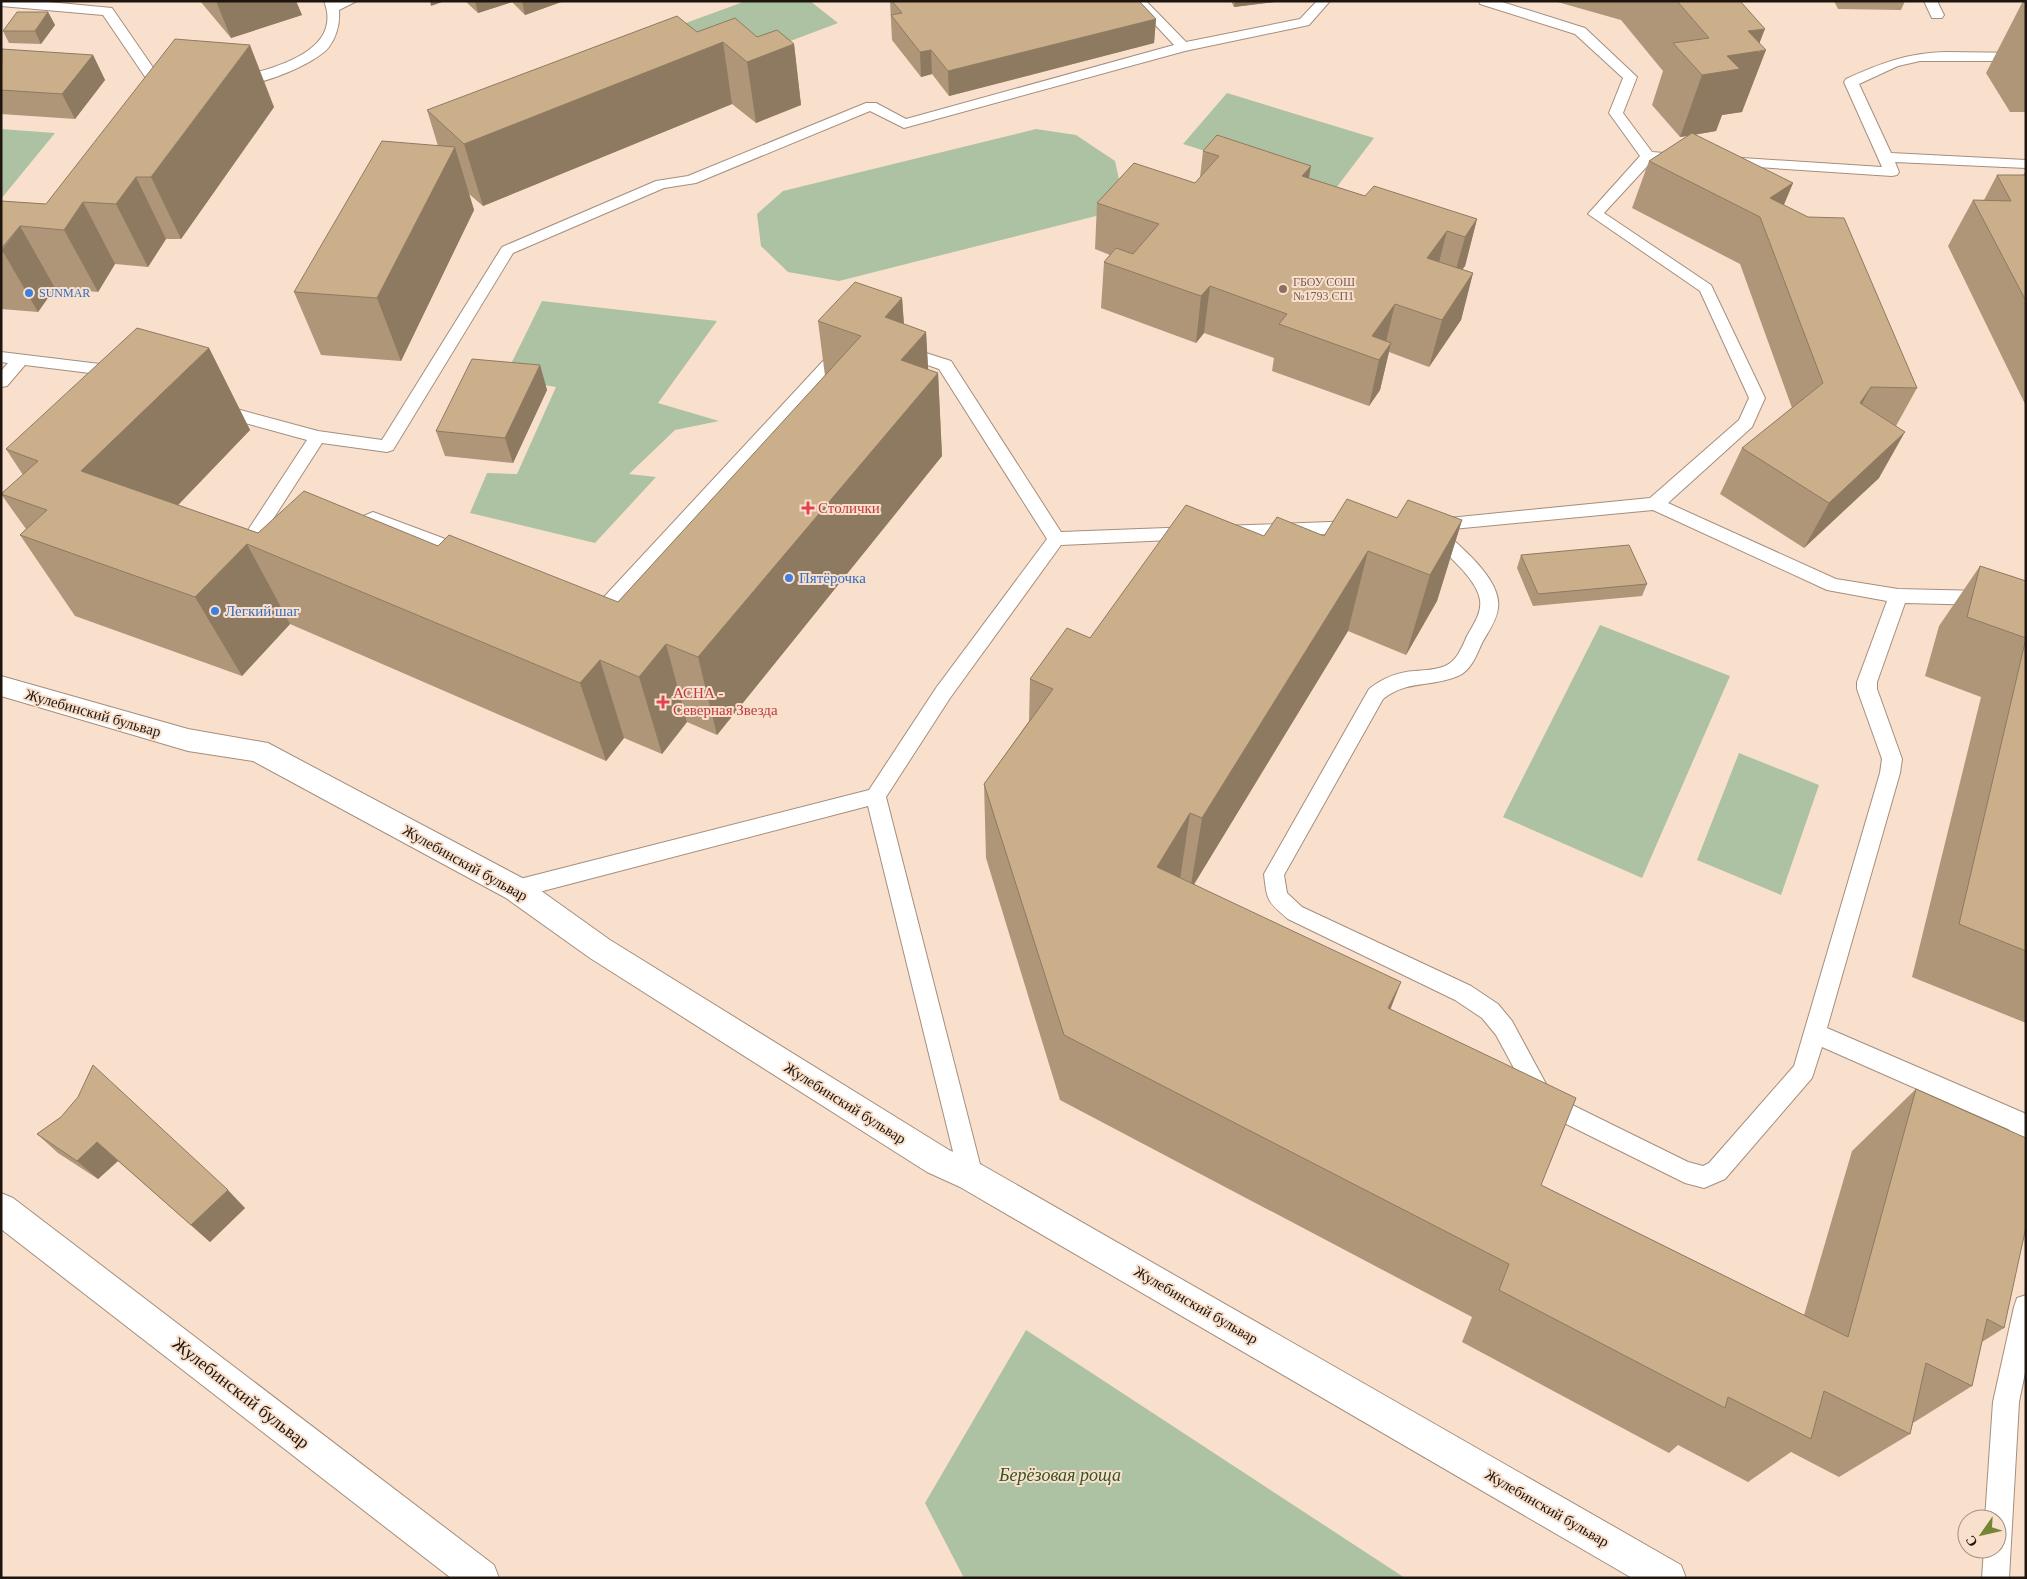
<svg xmlns="http://www.w3.org/2000/svg" width="2027" height="1579" viewBox="0 0 2027 1579" font-family="Georgia,serif">
  <rect width="100%" height="100%" fill="#f9e0cd"/>
  <path fill="#acc2a3" d="M746 1H810L838 23 730 64 683 24Z
    M1227 93 1374 138 1333 192 1183 144Z
    M1 129 55 133 1 199Z
    M1036 129 1076 135 1115 161 1122 193 1096 216 839 281 788 272 761 246 757 214 783 191Z
    M542 301 717 321 658 403 719 421 675 430 629 474 656 477 595 543 470 513 487 473 517 474 556 387 504 378Z
    M1600 625 1730 676 1642 878 1503 817Z
    M1739 753 1819 785 1781 895 1697 860Z
    M1026 1330 1405 1578H964L925 1503Z"/>
  <g fill="none" stroke-linecap="round" stroke-linejoin="round">
    <g stroke="#a58e7d" stroke-width="2">
      <path id="lane" d="M1 1H38L112 8 163 82 174 83 176 86 169 90H154L103 15 1 6Z
        M324 1H357L339 10C340 23 337 36 329 47 316 64 252 90 231 85L229 82 231 79C266 70 345 54 324 1Z
        M1133 1H1146L1186 42 1300 19 1317 1H1330L1309 25 1185 51 904 128 870 111 696 183 664 188 513 253 393 450 387 452 322 443 266 530 287 551 284 556C271 560 254 543 247 531L250 527 307 440 212 414 210 410 212 406 218 404 318 431 382 440 502 247 656 181 688 176 866 103H876L906 119 1174 45Z
        M1479 1H1499L1585 28 1637 77 1623 113 1652 152 1688 155 1690 158 1688 161H1652L1604 213 1711 285 1765 398 1752 427 1668 503 1836 579 1898 589 2026 592V606L1905 603 1877 682V689L1902 759 1900 773 1827 1028 2024 1113 2026 1115V1141L2018 1138 2008 1129 1822 1047 1812 1078 1725 1179 1704 1188 1685 1183 1536 1109 1496 1035 1482 1018 1455 1000 1288 919C1267 901 1267 901 1264 874L1369 689C1383 678 1397 672 1415 671 1425 670 1436 670 1445 666 1457 661 1462 647 1467 636 1473 625 1482 613 1480 600 1477 578 1443 551 1427 536L1424 532 1428 527 1426 524 1429 520 1650 498 1739 420 1749 398 1700 291 1588 214 1640 156 1609 113 1623 78 1575 34 1480 4ZM1653 510 1827 590 1887 601 1857 682V689L1882 759 1880 773 1794 1066 1709 1163 1703 1166 1688 1162 1552 1095 1512 1021 1498 1004 1471 986 1302 907 1287 893 1284 875 1383 699C1409 679 1430 688 1458 676 1471 671 1477 654 1482 643 1488 632 1497 620 1498 608 1502 580 1461 547 1442 530Z
        M1924 1H1937L1944 15 1942 18H1932Z
        M1946 52 2026 53V61H1920L1898 66 1859 84 1891 153 2026 160V168L1895 162 1899 172 1897 175 1892 176 1727 165 1722 164 1720 161 1722 158 1727 157 1882 167 1844 82 1846 79C1881 63 1907 53 1946 52Z
        M842 346 848 347 850 351 848 355 612 612C603 615 585 609 580 600L583 595 589 593 603 598 836 347Z
        M904 346 951 361 1061 532 1193 527 1199 529 1202 533 1199 537 1193 539 1061 545 950 698 886 797 983 1176 979 1184 971 1187 963 1184 959 1176 868 806 516 898 509 895 506 889 509 883 516 880 869 790 936 688 1047 539 939 369 898 355 896 351 898 347Z
        M1 352 100 364 126 372 128 376 126 380 120 381 98 374 25 365 7 386 1 387V371L8 363 1 362Z
        M373 512 472 549 475 554 472 559 466 560 373 525 348 535 342 533 339 529 342 525Z
        M1356 521 1362 523 1365 527 1362 531 1356 533 1222 538 1216 536 1213 532 1216 528 1222 526Z
        M2026 1295V1368L2019 1402 2009 1578H1982L1984 1549H1997V1519H1985L1993 1402 2014 1307 2017 1298Z"/>
    </g>
    <g stroke="#a58e7d" stroke-width="2">
      <path id="street" d="M1 676 188 729 268 743 526 880 610 940 949 1150 982 1165 1681 1565 1686 1578H1632L960 1187 927 1172 590 958 506 898 253 761 188 751 1 696Z
        M1 1193 13 1198 494 1565 499 1578H451L1 1229Z"/>
    </g>
    <use href="#lane" fill="#fff" fill-rule="evenodd"/>
    <use href="#street" fill="#fff" fill-rule="evenodd"/>
  </g>
  <path fill="#af9678" d="M200 1H296L302 15 231 38Z
    M465 1H564L525 15 512 2 478 13Z
    M890 1H1139L1156 19 1154 43 949 96 932 74 921 77 892 40Z
    M1231 1H1283L1234 7Z
    M1554 1H1740L1760 43 1742 112 1722 115 1716 131 1694 135 1793 183 1784 205 1917 388 1896 426 1879 478 1804 548 1720 494 1742 448 1792 408 1740 264 1632 208 1649 161 1688 136 1680 137 1652 105 1663 71 1621 20Z
    M1834 1H1905L1901 10 1838 9Z
    M2023 1H2026V112H2010L1986 73Z
    M48 12 55 25 41 44 9 43 3 31Z
    M697 32 757 37 794 44 801 105 756 123 732 104 483 206 469 194 474 210 401 361 321 355 294 292 438 146 427 110Z
    M1 50 93 55 105 80 75 119 1 114Z
    M274 107 181 239H166L148 267 115 264 98 292 55 288 38 312 1 309V201L46 204Z
    M1203 151 1309 178 1365 196 1477 219 1465 266 1462 269 1473 273 1461 320 1429 367 1389 352 1380 390 1369 406 1272 371 1274 358 1204 333 1196 343 1101 308 1104 262 1110 255 1095 249 1097 203 1195 183 1200 177Z
    M2026 171V406L1948 246 1973 200H1984L1997 175H2023Z
    M902 298 904 324 926 332 928 370 938 373 942 456 717 735 687 722 662 754 624 738 606 761 290 624 242 676 75 616 20 535 26 529 1 494 23 475 6 449 209 348 250 430 178 505 258 533 438 546 618 602 825 376 818 321Z
    M540 365 547 390 513 463 445 456 436 431Z
    M1397 518 1462 520 1437 601 1406 655 1348 631 1194 884 1391 1009 1541 1185 1804 1315 1852 1151 1916 1089 2004 1328 1982 1342 1972 1386 1913 1423 1910 1434 1839 1477 1791 1452 1748 1482 1678 1445 1669 1453 1462 1342 1472 1317 1060 1100 986 858 984 784 1029 721 1030 679 1090 638 1264 536H1324Z
    M1521 555 1647 584 1642 596 1533 606 1517 568Z
    M1980 566 2026 581V1023L1912 977 1981 697 1925 676 1939 626Z
    M61 1117 245 1208 210 1242 118 1161 98 1179 58 1153 37 1134Z"/>
  <path fill="#8e7a61" d="M216 1H296L302 15 231 38Z
    M430 1H445L431 6Z
    M475 1H512V2L478 13Z
    M522 1H564L525 15Z
    M1235 1H1283L1234 7Z
    M48 12 55 25 41 44 35 31Z
    M1156 19 1154 43 949 96 948 71Z
    M1765 29 1756 52 1766 50 1742 112 1722 115 1716 131 1680 137 1702 75 1727 56 1748 31Z
    M723 42 732 104 483 206 464 144Z
    M794 44 801 105 756 123 747 62Z
    M250 45 274 107 181 239 151 177Z
    M931 50 932 74 921 77 920 52Z
    M93 55 105 80 75 119 62 94Z
    M455 147 474 210 401 361 377 298Z
    M1311 166 1303 212 1302 176Z
    M136 177 166 239 148 267 116 204Z
    M1793 183 1773 229 1770 198Z
    M83 202 115 264 98 292 64 230Z
    M1477 219 1465 266 1452 283 1465 237Z
    M20 226 55 288 38 312 2 250Z
    M1447 231 1435 278 1427 258Z
    M1473 273 1461 320 1429 367 1442 320Z
    M1210 286 1204 333 1196 343 1201 296Z
    M902 298 906 355 926 332 929 384 938 373 942 456 717 735 698 657 885 317Z
    M1395 304 1384 350 1372 336Z
    M1391 343 1380 390 1369 406 1379 360Z
    M209 348 250 430 132 553 81 471Z
    M540 365 547 390 513 463 505 438Z
    M1871 387 1846 434 1860 403Z
    M1905 432 1879 478 1804 548 1829 503Z
    M1462 520 1437 601 1406 655 1430 575Z
    M247 544 290 624 242 676 195 597Z
    M1368 551 1348 631 1190 891 1202 818Z
    M666 644 687 722 662 754 639 677Z
    M600 660 624 738 606 761 580 683Z
    M1190 813 1179 886 1157 867Z
    M1401 982 1375 1049 1388 1008Z
    M97 1142 118 1161 98 1179 77 1161Z
    M228 1190 245 1208 210 1242 191 1225Z"/>
  <path fill="#cbaf8b" stroke="#8e7a61" d="M892 1H1139L1156 19 948 71 931 50 920 52 891 15 902 13Z
    M1677 1H1740L1765 29 1748 31 1766 50 1727 56 1740 69 1702 75 1673 43 1709 38Z
    M17 12H48L35 31H3Z
    M677 16 697 32 735 18 757 37 777 30 794 44 747 62 723 42 464 144 427 110Z
    M175 39 250 45 151 177H136L116 204 83 202 64 230 20 226 1 249V201L46 204Z
    M2 49 93 55 62 94 1 90Z
    M1692 133 1793 183 1770 198 1808 217 1844 218 1917 388 1871 387 1860 403 1905 432 1829 503 1742 448 1823 383 1760 217 1649 161Z
    M1217 135 1311 166 1302 176 1365 196 1374 186 1477 219 1465 237 1447 231 1427 258 1473 273 1442 320 1395 304 1372 336 1391 343 1379 360 1279 324 1287 314 1210 286 1201 296 1104 262 1116 248 1133 254 1159 224 1097 203 1134 163 1195 183 1219 156 1203 151Z
    M382 141 455 147 377 298 294 292Z
    M1997 175H2026V301L1973 200 2011 201Z
    M855 282 902 298 885 317 926 332 901 360 938 373 698 657 666 644 639 677 600 660 580 683 247 544 195 597 20 535 47 510 1 494 38 461 6 449 137 328 209 348 81 471 258 533 304 491 438 546 449 535 618 602 861 336 818 321Z
    M472 359 540 365 505 438 436 431Z
    M1347 499 1397 518 1408 500 1462 520 1430 575 1368 551 1202 818 1190 813 1157 867 1401 982 1388 1008 1576 1098 1541 1185 1848 1337 1916 1089 2026 1138V1227L2004 1328 1987 1319 1972 1386 1926 1363 1910 1434 1824 1391 1811 1439 1728 1397 1725 1408 1499 1290 1509 1264 1064 1035 984 784 1053 689 1030 679 1067 628 1090 638 1186 505 1264 536 1277 517 1324 536Z
    M1629 545 1647 584 1538 594 1521 555Z
    M1980 566 2026 581V638L1967 617Z
    M2026 638V951L1959 924Z
    M93 1065 228 1190 191 1225 97 1142 77 1161 37 1134 61 1117 78 1097Z"/>
  <circle fill="#8d6e63" stroke="#f9e0cd" stroke-width="2" cx="1283" cy="289" r="5"/>
  <g fill="#3f7fe0" stroke="#f9e0cd" stroke-width="2">
    <circle cx="29" cy="293" r="5"/>
    <circle cx="789" cy="578" r="5"/>
    <circle cx="215" cy="611" r="5"/>
  </g>
  <g fill="#e0444e" stroke="#f9e0cd" stroke-width="2">
    <path d="M805.5 500.5h5v5h5v5h-5v5h-5v-5h-5v-5h5z"/>
    <path d="M660.5 694.5h5v5h5v5h-5v5h-5v-5h-5v-5h5z"/>
  </g>
  <g text-anchor="middle" dominant-baseline="central" stroke-width="4" stroke-linejoin="round" paint-order="stroke">
    <g font-size="12" fill="#785e54" stroke="#f9e0cd" text-anchor="start">
      <text x="1293" y="282">ГБОУ СОШ<tspan x="1293" dy="14">№1793 СП1</tspan></text>
    </g>
    <g font-size="12" fill="#366cbe" stroke="#f9e0cd" text-anchor="start">
      <text x="39" y="293">SUNMAR</text>
    </g>
    <g font-size="15" fill="#be3a42" stroke="#f9e0cd" text-anchor="start">
      <text x="818" y="508">Столички</text>
      <text x="673" y="693">АСНА -<tspan x="673" dy="17">Северная Звезда</tspan></text>
    </g>
    <g font-size="15" fill="#366cbe" stroke="#f9e0cd" text-anchor="start">
      <text x="799" y="578">Пятёрочка</text>
      <text x="225" y="611">Легкий шаг</text>
    </g>
    <g font-size="15" fill="#1d150e" stroke="#f9e0cd">
      <text transform="translate(93 713) rotate(16)">Жулебинский бульвар</text>
      <text transform="translate(465 863) rotate(29)">Жулебинский бульвар</text>
      <text transform="translate(845 1103) rotate(32)">Жулебинский бульвар</text>
      <text transform="translate(1196 1305) rotate(30)">Жулебинский бульвар</text>
      <text transform="translate(1547 1508) rotate(30)">Жулебинский бульвар</text>
    </g>
    <g font-size="18" fill="#1d150e" stroke="#f9e0cd">
      <text transform="translate(241 1393) rotate(38)">Жулебинский бульвар</text>
    </g>
    <g font-size="18" font-style="italic" fill="#352" stroke="#f9e0cd">
      <text x="1060" y="1475">Берёзовая роща</text>
    </g>
  </g>
  <rect width="2027" height="1579" fill="none" stroke="#1d150e" stroke-width="5"/>
  <g transform="translate(1982 1534) rotate(236)"><circle r="24" fill="#f9e0cd" stroke="#a18f81"/>
  <path d="M0-4L9 19L0 12L-9 19Z" fill="#748636"/>
  <text y="-8" font-size="14" font-weight="bold" text-anchor="middle" fill="#1d150e">С</text>
  </g>
</svg>
